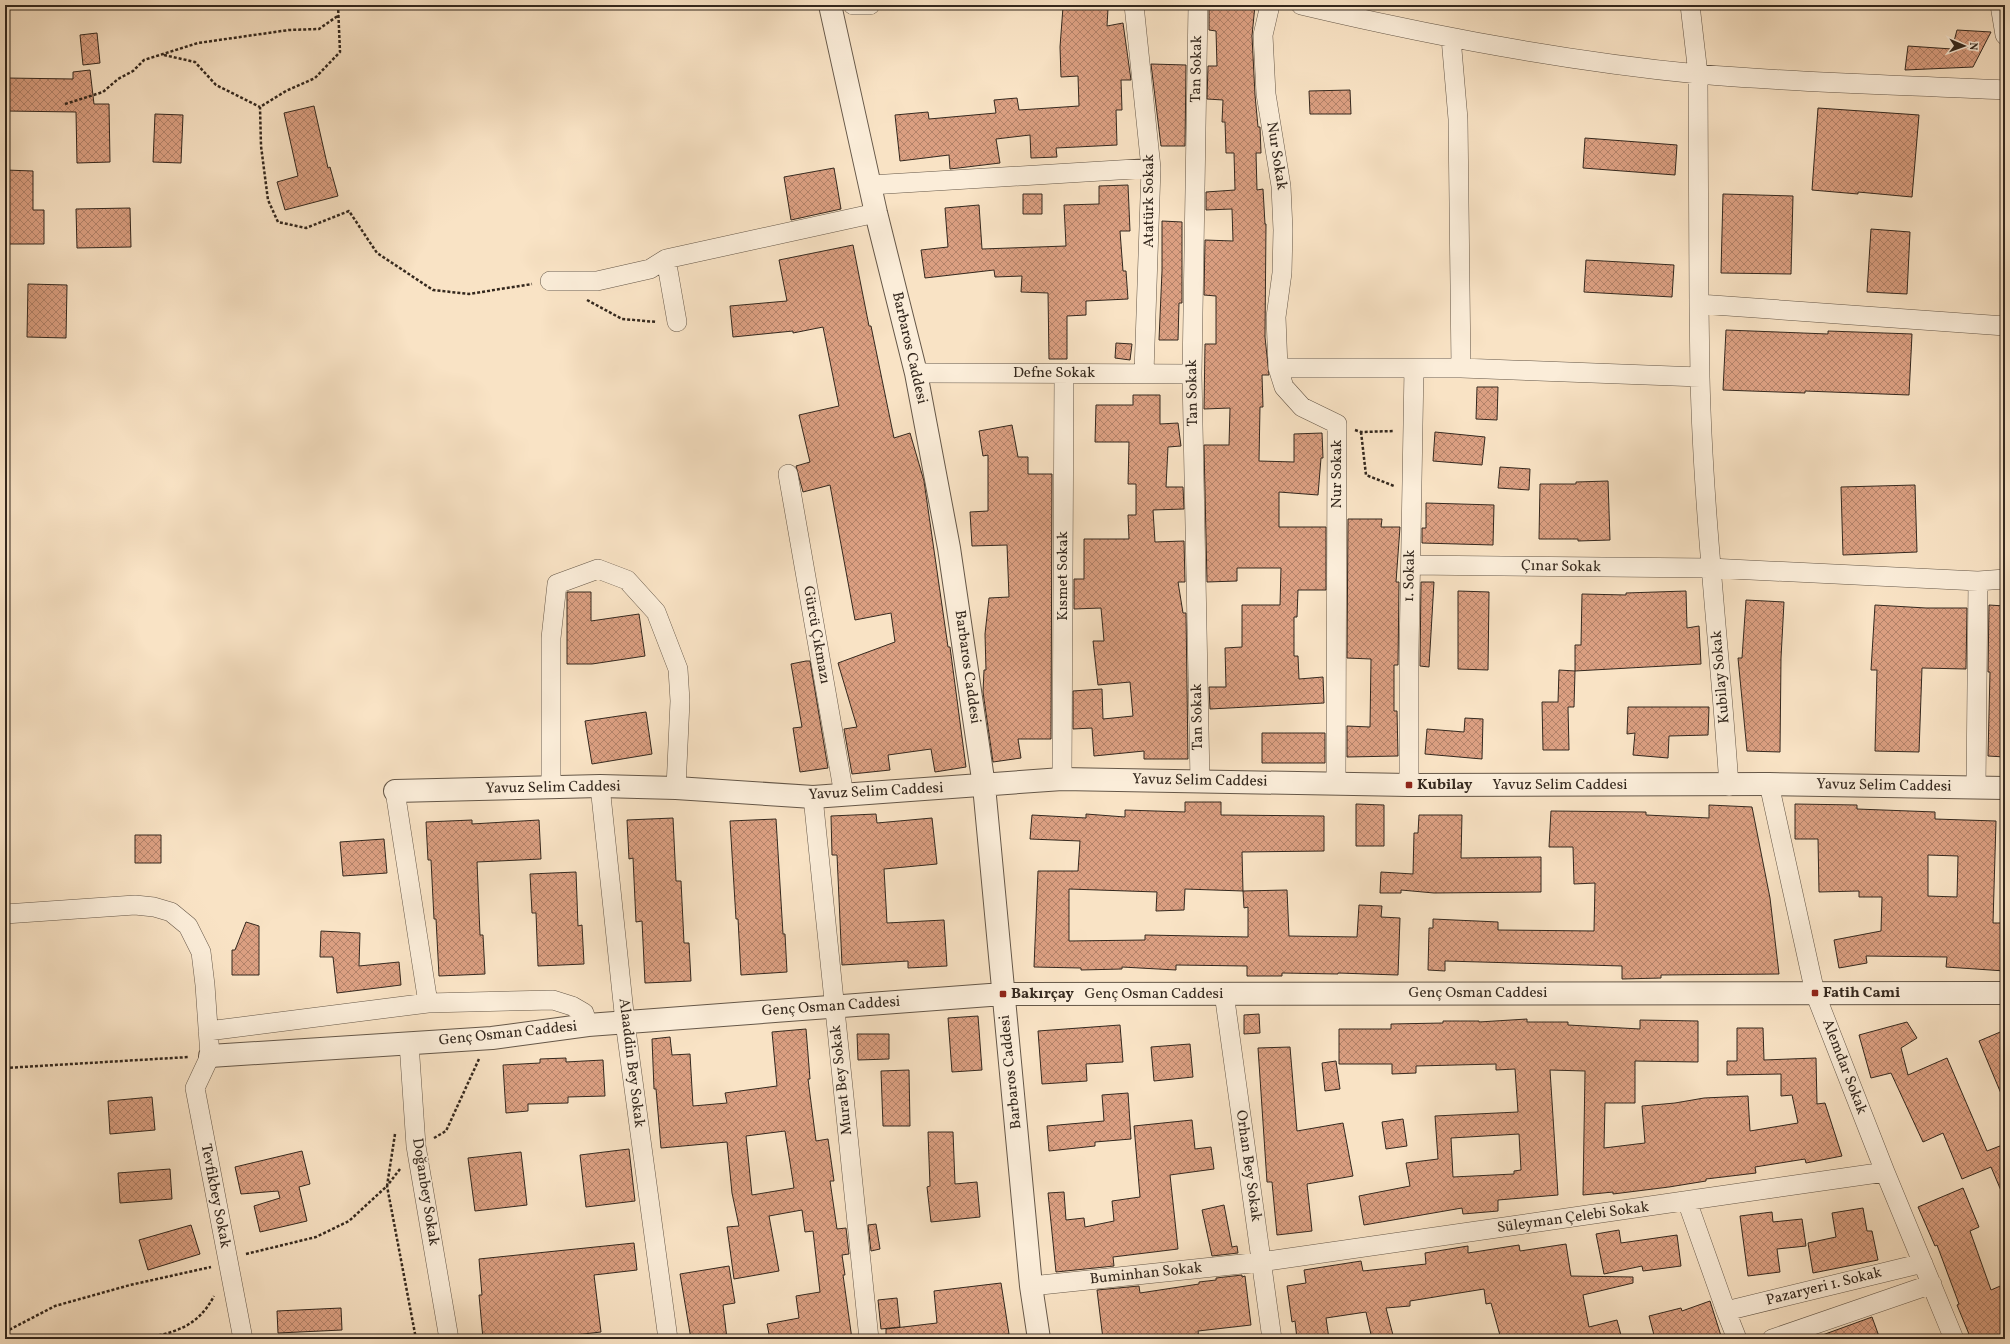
<svg xmlns="http://www.w3.org/2000/svg" width="2010" height="1344" viewBox="0 0 2010 1344" font-family="Vollkorn,serif">
  <defs>
    <pattern id="building-cross-hatch" width="8" height="8" patternUnits="userSpaceOnUse"><rect width="8" height="8" fill="#db9f81"/><path d="M0 0l8 8M0 8l8-8" fill="none" stroke="#b28269"/></pattern>
  </defs>
  <rect width="100%" height="100%" fill="#f9e3c5"/>
  <filter id="stains"><feTurbulence type="fractalNoise" baseFrequency=".005" numOctaves="4"/><feColorMatrix values="0 0 0 0 .2 0 0 0 0 .09 0 0 0 0 .02 0 0 0 .5 -.17"/></filter>
  <radialGradient id="worn" r=".72"><stop offset=".6" stop-color="#630" stop-opacity="0"/><stop offset="1" stop-color="#630" stop-opacity=".3"/></radialGradient>
  <path fill="url(#building-cross-hatch)" stroke="#34281e" fill-rule="evenodd" d="M1209 5H1255L1252 36 1255 95 1258 127H1260L1261 153H1256L1257 190 1263 189 1265 224H1266L1265 337 1269 375H1262L1263 407H1260L1259 461 1294 462V434L1322 433 1323 458H1321L1318 495 1279 492V527H1326V590H1298L1297 617H1294V656H1298L1299 679 1323 677 1324 703 1210 709 1209 687H1226L1225 648 1242 647V605H1280L1281 568H1237V581L1207 582 1204 445H1229L1230 408 1204 409 1205 344H1216V296L1204 295 1205 240 1233 241 1232 209 1206 210V192L1235 190 1234 153H1226L1225 122H1222L1223 100 1207 99 1208 66H1217L1216 31 1209 30Z
    M1063 7 1108 9 1107 26 1123 23 1131 80H1121L1122 110H1116L1117 145 1056 148 1057 157 1031 158 1030 135 996 139 1000 163 950 169 949 155 900 161 895 115 928 112 929 119 996 113 994 100 1017 98 1019 110 1079 106 1078 76 1061 77 1060 47Z
    M1957 30 1991 32 1973 67 1905 70 1908 46 1952 49Z
    M97 33 100 63 83 65 80 35Z
    M1151 64 1186 65 1185 146H1161Z
    M90 70 94 104H109L110 162 77 163 76 112 7 111V78L73 79V72Z
    M1350 90 1351 114H1310L1309 91Z
    M314 106 328 168 330 167 338 196 285 210 277 182 298 176 284 113Z
    M1818 108 1919 115 1912 197 1858 192V194L1812 190Z
    M155 114 183 115 181 163 153 162Z
    M1585 138 1677 145 1675 175 1583 168Z
    M834 168 841 209 791 220 784 177Z
    M5 170 33 171V210H44V244H5Z
    M1128 185 1130 231H1120L1123 271H1126L1128 299 1086 301V315L1067 316V359H1049L1048 293 1021 292 1022 276 995 277 994 270 925 278 921 250 948 247 945 208 979 205 982 249 1066 246 1064 205 1099 204V186Z
    M1023 194H1042V214H1023Z
    M1723 194 1793 196 1791 274 1721 273Z
    M130 208 131 247 77 248 76 209Z
    M1162 221 1182 222V303H1179L1178 340H1159L1162 271Z
    M1871 229 1910 232 1907 294 1867 292Z
    M853 245 869 326H871L894 438 910 433 924 481 948 647H950L966 767 935 772 931 749 888 755 890 770 852 774 844 729 857 727 838 663 895 642 891 613 855 620 830 485 803 492 796 466 810 462 799 415 839 406 823 327 793 333V331L733 337 730 306 787 301 779 260Z
    M1586 260 1674 265 1672 297 1584 292Z
    M28 284 67 285 66 338 27 337Z
    M1726 330 1828 334V331L1912 334 1909 395 1805 391V393L1723 390Z
    M1116 343 1132 344 1130 360 1115 358Z
    M1477 387H1498L1497 420 1476 419Z
    M1133 395H1160V424L1178 423 1181 446 1168 447 1166 487H1183L1184 509 1153 510 1155 542 1184 541 1185 582H1178L1183 613H1186L1188 759H1144V751L1094 756 1092 728 1073 729V691L1102 689 1103 719 1133 716 1130 682 1098 685 1093 641H1104L1101 608 1074 609V579H1084V539H1129L1128 515H1136V484H1128L1129 442H1095L1096 405H1133Z
    M1012 425 1018 457H1028V474H1052L1051 739H1018L1021 758 993 762 983 692 984 670H986L985 634 989 598 1009 597 1007 545 972 546 970 512 988 511V455L983 456 979 431Z
    M1435 432 1485 437 1482 465 1433 461Z
    M1500 467 1530 469 1529 490 1498 488Z
    M1608 481 1610 540 1578 541V539H1539L1540 484H1576V482Z
    M1915 485 1917 552 1843 555 1841 487Z
    M1426 503 1494 505 1493 545 1422 543V528H1426Z
    M1348 519H1382L1381 527H1400L1396 582H1399L1398 665H1394V711H1397L1398 756 1347 757V726L1370 727 1371 659 1347 658Z
    M1421 582H1434L1429 667 1420 666Z
    M1458 591 1489 592 1488 670 1458 669Z
    M1686 591 1687 628 1699 626 1701 664 1575 671V645H1581L1582 594 1626 595V593Z
    M567 592H591V621L639 614 645 656 592 664H567Z
    M1746 600 1784 602 1781 658 1780 752 1747 751 1738 658H1742Z
    M1875 605 1926 608H1967L1966 669 1922 668 1919 752 1875 751 1877 670H1871Z
    M1989 605 2005 606V757L1988 756 1990 672H1988Z
    M806 661H810L828 768 800 772 793 728 802 727 791 664Z
    M1559 670 1575 671 1574 707H1568L1569 750H1543L1542 702H1558Z
    M1628 707H1709L1708 735 1669 736 1668 758 1633 755 1635 733 1627 734Z
    M646 712 652 754 592 764 585 721Z
    M1465 718 1483 719 1482 759 1425 754 1427 729 1464 732Z
    M1262 733H1325V763H1262Z
    M1185 802H1221V815L1324 816V851L1242 852 1243 891 1287 890 1289 936 1357 937 1359 905 1382 906 1381 917 1400 918 1398 975 1338 973V974L1282 973V976H1247V966L1176 965V970L1122 967V969L1081 970V968L1034 967 1038 871H1078L1080 841 1030 839 1032 815 1086 818V814L1125 817V810L1185 812ZM1069 889 1157 892 1156 911 1184 910 1185 889 1243 891 1244 908 1248 907V937L1145 935V940L1069 941Z
    M1356 804 1384 805V846H1356Z
    M1795 804 1857 805V809L1935 812V819L1996 821 1993 923H2005V971L1946 967 1947 957 1866 956 1867 963 1839 968 1834 940 1881 931 1882 897H1859V891L1819 892 1818 839H1795ZM1928 855 1958 856 1957 897 1928 896Z
    M1709 805 1752 807 1770 898 1779 974 1661 975V978L1622 979V966L1445 961V971L1428 970 1429 928H1433V919L1498 922V930L1594 931 1595 883 1574 884 1573 847H1549L1551 811 1646 812V815L1709 818Z
    M876 814 877 823 932 818 937 864 884 869 887 923 944 920 947 966 908 968V961L842 965 837 855H832L831 816Z
    M1419 815H1462L1461 858 1541 857V892L1434 893 1401 890V893H1380L1381 872 1413 874 1414 833H1418Z
    M673 818 676 881H681L684 943H689L691 981 645 983 642 921 636 922 633 858 629 859 627 820Z
    M776 819 783 934H785L787 972 741 975 738 919H736L730 821Z
    M472 820V824L539 820 541 859 477 862 480 935H483L485 974 439 976 436 919H434L431 860H428L426 822Z
    M135 835H161V863H135Z
    M384 839 387 873 343 876 340 842Z
    M576 872 578 926 582 925 584 964 538 966 536 913H532L530 874Z
    M246 922 259 926V975H232V950H235Z
    M321 931 360 933 359 966 399 962 401 985 337 993 333 957H320Z
    M1259 1014 1260 1033 1244 1034V1015Z
    M978 1016 982 1070 952 1072 948 1018Z
    M1527 1019V1022H1568V1025L1640 1029V1020L1698 1021V1062L1635 1061V1103H1605L1604 1148 1645 1143 1642 1106 1675 1103 1704 1098 1748 1096 1750 1131 1798 1123 1792 1095 1781 1096V1074L1727 1075V1061H1737V1028H1763L1764 1060 1816 1058 1817 1104 1825 1103 1842 1156 1806 1163 1805 1159 1755 1167 1756 1173 1706 1179V1181L1669 1187 1613 1194V1192L1583 1195 1585 1071 1550 1070 1558 1195 1498 1200V1211L1463 1214 1462 1208 1364 1225 1359 1196 1410 1186 1406 1163 1438 1159 1435 1116 1518 1112 1515 1069 1496 1070V1064L1416 1066V1073L1392 1074V1064H1339V1029H1391V1024L1443 1023V1021H1479V1022ZM1519 1134 1521 1170 1514 1171V1174L1453 1177 1451 1138Z
    M1907 1022 1917 1038 1901 1048 1908 1075 1947 1058 1987 1151 2005 1144V1200L1991 1167 1962 1179 1943 1133 1923 1142 1891 1073 1871 1078 1859 1035Z
    M1120 1025 1123 1062 1086 1064 1087 1081 1042 1084 1038 1031Z
    M806 1029 810 1079H808L816 1141 828 1139 834 1181H830L837 1229 846 1228 849 1254 842 1255 845 1275H843L852 1339H770L767 1324 799 1318 796 1296 820 1292 813 1231 805 1232 802 1210 769 1216 779 1271 734 1279 727 1227 739 1226 732 1193 727 1142 661 1148 656 1089H654L652 1039 670 1037 672 1055 690 1054 693 1106 727 1103 725 1093 777 1086 772 1032ZM785 1131 794 1188 752 1195 746 1136Z
    M2005 1030V1103L1979 1041Z
    M857 1034H889V1059L858 1060Z
    M1190 1044 1193 1077 1154 1081 1151 1047Z
    M1290 1047 1297 1131 1343 1123 1353 1176 1307 1184 1312 1231 1277 1235 1272 1182H1267L1258 1048Z
    M566 1058V1062L603 1060 605 1096 568 1097V1103L528 1104V1111L506 1113 503 1065 540 1063V1059Z
    M1336 1061 1340 1089 1325 1091 1322 1063Z
    M909 1070 910 1126H883L881 1071Z
    M1128 1093 1131 1139 1095 1142V1146L1049 1151 1047 1126 1104 1121 1102 1095Z
    M152 1097 155 1130 110 1134 108 1101Z
    M1403 1119 1407 1146 1386 1149 1382 1122Z
    M1192 1120 1195 1149 1211 1147 1214 1169 1170 1175 1178 1249 1113 1257 1114 1266 1056 1272 1048 1193 1064 1192 1066 1220 1084 1218 1085 1227 1114 1221 1112 1201 1140 1197 1134 1126Z
    M928 1132H953L955 1184 977 1182 980 1217 931 1222 927 1187 930 1186Z
    M629 1149 635 1201 586 1207 580 1155Z
    M302 1151 310 1184 299 1187 307 1221 260 1232 254 1206 280 1198 278 1191 241 1194 235 1167Z
    M521 1152 527 1205 475 1211 468 1158Z
    M170 1169 172 1199 120 1203 118 1173Z
    M1963 1188 1979 1227 1970 1231 1991 1290 2005 1284V1339H1971L1957 1305 1959 1304 1937 1245 1935 1246 1918 1207Z
    M1224 1205 1232 1247 1237 1246 1238 1253 1212 1256 1202 1210Z
    M1863 1208 1867 1231H1872L1878 1260 1813 1273 1808 1243 1836 1237 1832 1213Z
    M1772 1212 1773 1222 1802 1219 1806 1246 1777 1249 1780 1272 1748 1276 1740 1216Z
    M876 1224 880 1249 871 1251 868 1225Z
    M191 1225 200 1254 148 1270 139 1240Z
    M1619 1230 1621 1243 1677 1235 1681 1266 1643 1271 1642 1266 1604 1274 1596 1234Z
    M634 1243 637 1270 594 1275 601 1332 540 1339H528V1335L483 1339 479 1295H482L479 1259Z
    M1566 1244 1571 1276 1633 1277V1283L1583 1295 1589 1327 1617 1320 1622 1339H1501L1491 1303 1486 1304 1484 1289 1410 1301V1306L1386 1308 1394 1339H1372L1366 1312 1326 1318 1329 1339H1297L1295 1321 1292 1322 1287 1286 1306 1283 1304 1270 1361 1261 1363 1271 1426 1264 1425 1253 1468 1246V1253L1519 1245 1520 1251Z
    M729 1266 735 1303 723 1305 727 1339H691L680 1274Z
    M1242 1275V1277L1245 1276 1251 1325 1198 1331 1199 1339H1103L1097 1290 1139 1286 1140 1293 1199 1284V1282L1216 1280V1278Z
    M1001 1283 1009 1334 973 1339H886V1329L937 1323 934 1291Z
    M897 1298 900 1327 881 1329 878 1300Z
    M1710 1301 1722 1339H1655L1649 1316 1681 1308 1682 1311Z
    M341 1308 342 1330 278 1333 277 1311Z
    M1872 1317 1880 1339H1817V1337Z"/>
  <g fill="none" stroke-linecap="round" stroke-linejoin="round">
    <g stroke="#655748" stroke-width="20">
      <path id="minor" d="M853 5H870
        M1134 5 1151 168 1144 373
        M1198 5 1192 374 1200 781
        M1270 5 1263 35 1266 94 1281 186 1283 230 1282 273 1276 317 1278 368 1284 387 1302 407 1337 424 1336 783
        M1301 5C1432 36 1565 61 1698 74 1800 83 1903 85 2005 90
        M1690 5 1698 74 1699 304
        M2000 5 2005 35
        M1451 38 1458 119 1461 368 1700 377C1703 514 1720 649 1729 786
        M870 185 1151 168
        M666 259 876 213
        M550 281H597L650 269 666 259 677 322
        M1278 368H1461
        M916 373 1192 374
        M1700 377 1699 304 2005 326
        M788 474 844 795
        M1411 565 1710 568 1978 581 2005 579
        M1062 779 1064 373
        M1769 784 1815 993 1885 1172 1954 1339
        M1409 785V653L1414 368
        M600 786 625 1022 668 1339
        M551 788V638L557 584 598 569 627 580 656 612 678 669 680 701 676 788
        M1976 788 1978 581
        M813 797 869 1339
        M5 914 135 905 154 907 171 912 188 926 201 952 205 985 210 1056 195 1088 243 1339
        M1224 993 1272 1339
        M428 1003 553 1000 572 1006 584 1013 588 1025
        M208 1031 428 1003 395 791
        M409 1043 416 1146 449 1339
        M1687 1201 1726 1311 1737 1339
        M1031 1286 1261 1262 1885 1172
        M1726 1311 1923 1263
        M1772 1339 1932 1284"/>
    </g>
    <g stroke="#655748" stroke-width="24">
      <path id="tertiary" d="M830 5 876 213 916 373 949 548 984 786 1031 1286 1039 1339
        M395 791 600 786 676 788 813 797 1062 779 1409 785 1769 784 2005 788
        M210 1056 492 1038 588 1025 1003 994 2005 993"/>
    </g>
    <path stroke="#34281e" stroke-width="2.5" stroke-dasharray="3 2" stroke-linecap="butt" d="M338 5 340 52 315 78 286 91 260 107 261 146 268 200 278 222 306 228 349 211 377 253 433 290 469 294 532 284
      M164 55 195 62 216 85 260 107
      M65 104 103 92 118 79 133 71 144 60 198 43 289 30 319 29 339 15
      M587 300 622 319 657 322
      M1355 430 1361 432 1394 431
      M1361 432 1366 475 1394 486
      M5 1068 189 1057
      M434 1138 446 1131 479 1059
      M400 1169 387 1186 416 1339
      M246 1254 316 1237 349 1221 387 1186 395 1134
      M5 1332 55 1306 130 1285 211 1267
      M139 1339C174 1333 197 1328 214 1296"/>
    <use href="#minor" stroke="#fbedd9" stroke-width="19"/>
    <use href="#tertiary" stroke="#fbedd9" stroke-width="22"/>
  </g>
  <g fill="#8f2418" stroke="#fbedd9" stroke-width="1.5">
    <rect x="1405" y="781" width="8" height="8" rx="2"/>
    <rect x="1811" y="989" width="8" height="8" rx="2"/>
    <rect x="999" y="990" width="8" height="8" rx="2"/>
  </g>
  <g text-anchor="middle" dominant-baseline="central" stroke-width="3" stroke-linejoin="round" paint-order="stroke">
    <g font-size="15" fill="#34281e" stroke="#fbedd9">
      <text transform="translate(1197 69) rotate(-89)">Tan Sokak</text>
      <text transform="translate(1276 156) rotate(81)">Nur Sokak</text>
      <text transform="translate(1149 201) rotate(-90)">Atatürk Sokak</text>
      <text transform="translate(909 348) rotate(77)">Barbaros Caddesi</text>
      <text x="1054" y="373">Defne Sokak</text>
      <text transform="translate(1193 393) rotate(-91)">Tan Sokak</text>
      <text transform="translate(1337 474) rotate(-90)">Nur Sokak</text>
      <text transform="translate(1561 567) rotate(1)">Çınar Sokak</text>
      <text transform="translate(1063 576) rotate(-90)">Kısmet Sokak</text>
      <text transform="translate(1410 576) rotate(-89)">1. Sokak</text>
      <text transform="translate(816 635) rotate(80)">Gürcü Çıkmazı</text>
      <text transform="translate(967 667) rotate(82)">Barbaros Caddesi</text>
      <text transform="translate(1721 677) rotate(-95)">Kubilay Sokak</text>
      <text transform="translate(1198 717) rotate(-91)">Tan Sokak</text>
      <text transform="translate(1200 781) rotate(1)">Yavuz Selim Caddesi</text>
      <text x="1560" y="785">Yavuz Selim Caddesi</text>
      <text transform="translate(1884 786) rotate(1)">Yavuz Selim Caddesi</text>
      <text transform="translate(553 788) rotate(-1)">Yavuz Selim Caddesi</text>
      <text transform="translate(876 792) rotate(-3)">Yavuz Selim Caddesi</text>
      <text x="1478" y="993">Genç Osman Caddesi</text>
      <text x="1154" y="994">Genç Osman Caddesi</text>
      <text transform="translate(831 1007) rotate(-4)">Genç Osman Caddesi</text>
      <text transform="translate(508 1034) rotate(-6)">Genç Osman Caddesi</text>
      <text transform="translate(631 1063) rotate(83)">Alaaddin Bey Sokak</text>
      <text transform="translate(1844 1067) rotate(69)">Alemdar Sokak</text>
      <text transform="translate(1011 1072) rotate(-96)">Barbaros Caddesi</text>
      <text transform="translate(842 1080) rotate(-96)">Murat Bey Sokak</text>
      <text transform="translate(1248 1166) rotate(82)">Orhan Bey Sokak</text>
      <text transform="translate(425 1192) rotate(81)">Doğanbey Sokak</text>
      <text transform="translate(215 1196) rotate(79)">Tevfikbey Sokak</text>
      <text transform="translate(1573 1218) rotate(-8)">Süleyman Çelebi Sokak</text>
      <text transform="translate(1146 1274) rotate(-6)">Buminhan Sokak</text>
      <text transform="translate(1824 1287) rotate(-14)">Pazaryeri 1. Sokak</text>
    </g>
    <g font-size="15" font-weight="bold" fill="#34281e" stroke="#fbedd9" text-anchor="start">
      <text x="1417" y="785">Kubilay</text>
      <text x="1823" y="993">Fatih Cami</text>
      <text x="1011" y="994">Bakırçay</text>
    </g>
  </g>
  <rect width="2010" height="1344" fill="none" stroke="#f9e3c5" stroke-width="20"/>
  <rect x="6" y="6" width="1998" height="1332" fill="none" stroke="#34281e" stroke-width="2"/>
  <rect x="10" y="10" width="1990" height="1324" fill="none" stroke="#34281e"/>
  <g transform="translate(1964 46) rotate(92)" stroke="#fbedd9" stroke-width="3" paint-order="stroke">
  <path d="M0-3L7 15L0 10L-7 15Z" fill="#34281e"/>
  <text y="-6" font-size="11" font-weight="bold" text-anchor="middle" fill="#34281e">N</text>
  </g>
  <rect width="100%" height="100%" filter="url(#stains)"/>
  <rect width="100%" height="100%" fill="url(#worn)"/>
</svg>
